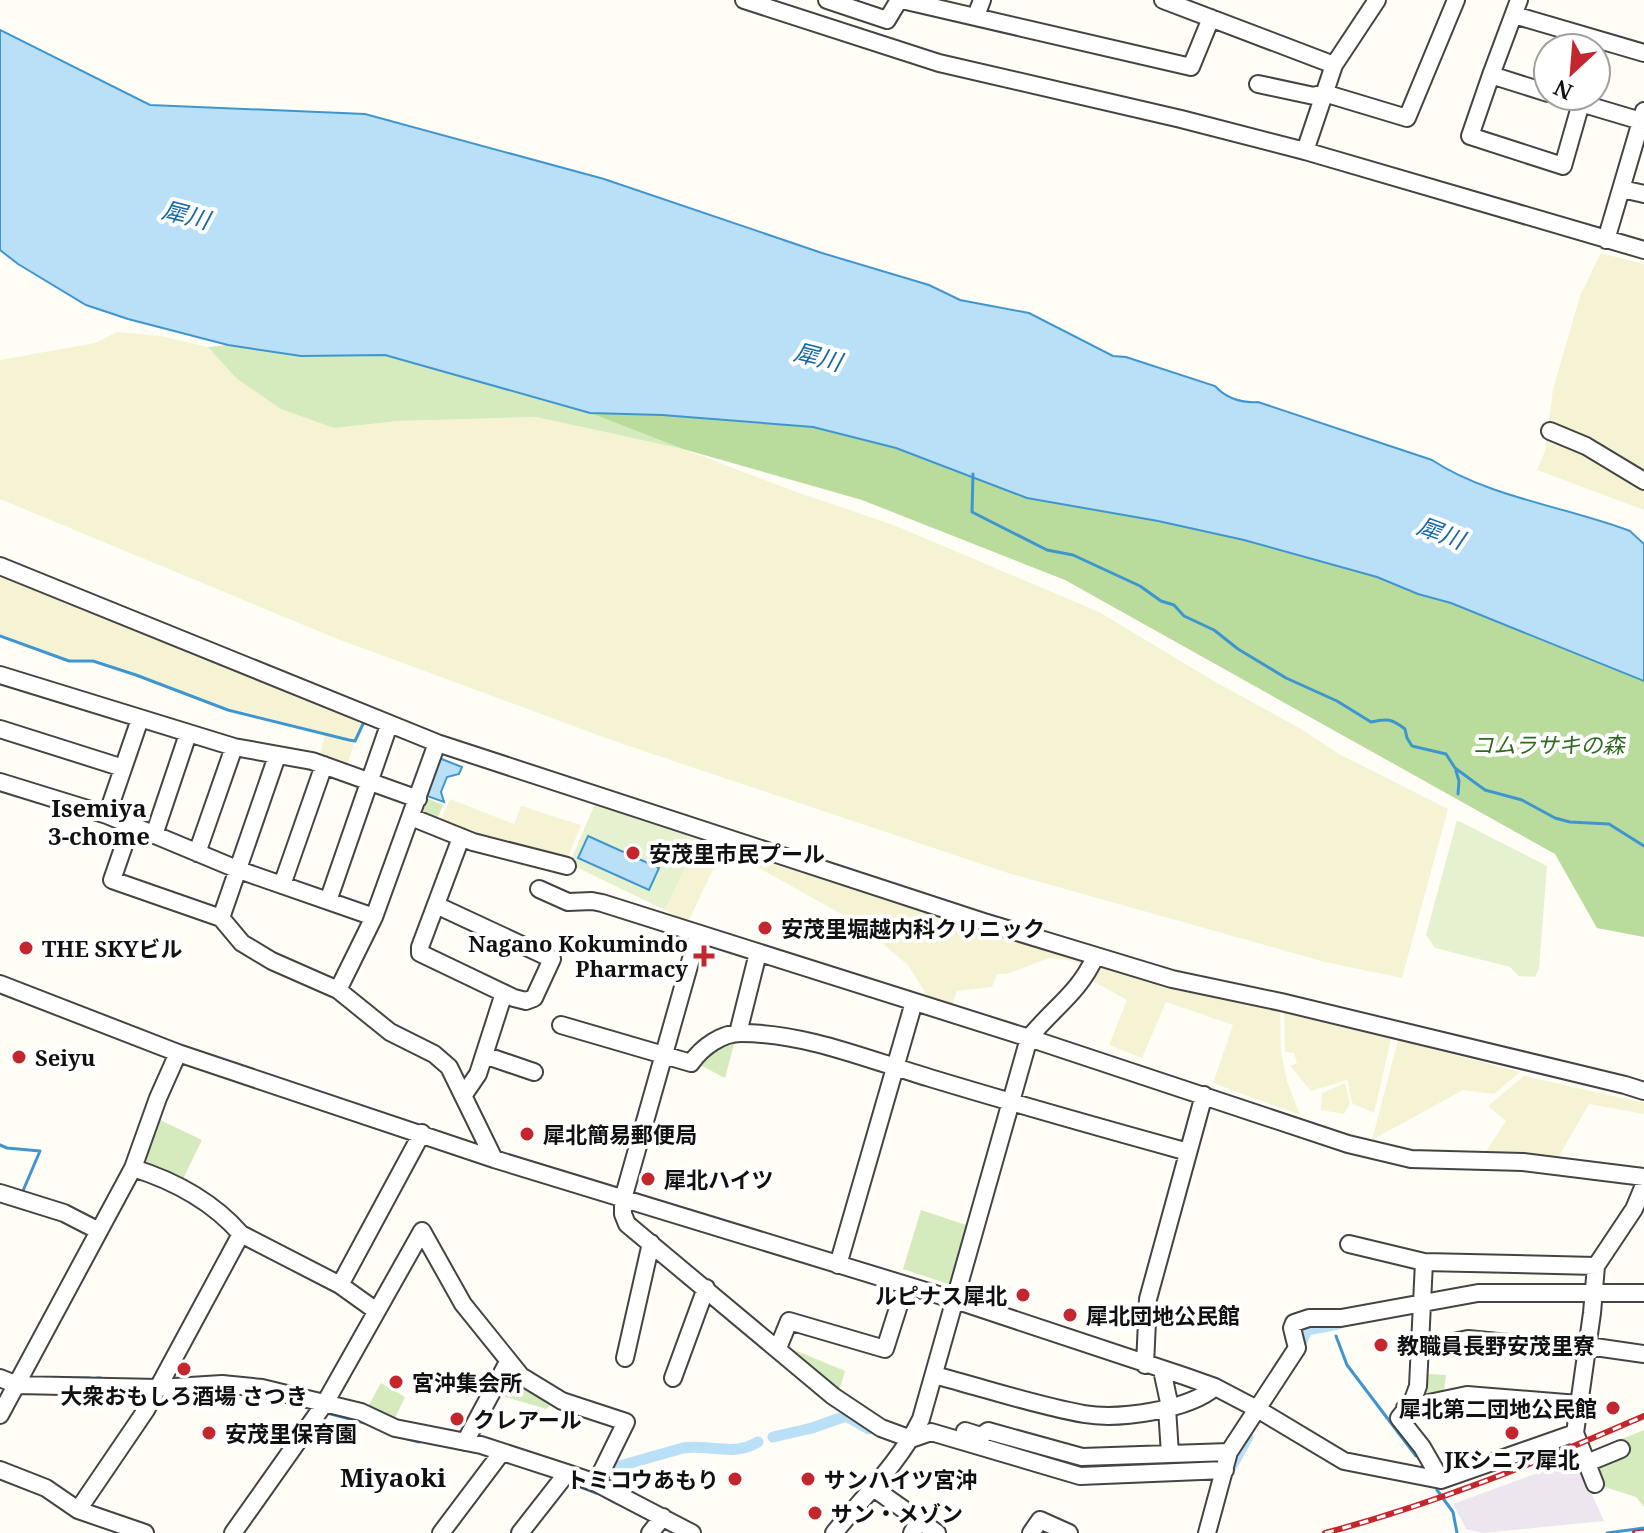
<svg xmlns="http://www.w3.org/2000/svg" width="1644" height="1533" viewBox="0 0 1644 1533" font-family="'Noto Serif','Noto Sans JP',serif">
  <rect width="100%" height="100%" fill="#fffdf5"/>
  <path fill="#eee6ef" d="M1576 1459 1604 1521 1483 1533 1466 1529 1453 1504Z"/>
  <path fill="#f6f3d4" d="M1601 253 1644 264V510L1537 470 1545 451 1553 389 1580 296Z
    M117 332 161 336 208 347 236 378 334 428 398 421 536 417 683 449 794 491 896 526 1099 612 1212 680 1301 729 1339 754 1448 809 1402 978 1325 962 1008 873 614 741 335 638 0 499V360L95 343Z
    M0 572 314 702 361 724 354 740 226 707 129 671 93 659H66L0 634Z
    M325 735 354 743 347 767 319 758Z
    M450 799 514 824 521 806 581 825 566 862 439 824Z
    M690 832 1088 959 1084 967 1074 961 1049 958 1007 974H997L992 987 957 991 952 1005 928 997 908 965 861 925 723 848 688 922 665 910 696 845 686 841Z
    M1096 966 1170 987 1280 1011 1281 1052 1287 1081 1300 1115 1213 1083 1233 1025 1166 1002 1142 1058 1109 1045 1127 1000 1089 979Z
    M1284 1013 1391 1039 1374 1113 1352 1103 1347 1080 1311 1091 1290 1066 1297 1063 1294 1053 1285 1052Z
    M1398 1040 1520 1072 1494 1094 1463 1090 1372 1140Z
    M1524 1076 1644 1103V1114L1589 1104 1555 1163 1483 1156 1506 1121 1488 1106Z
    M1345 1083 1350 1103 1344 1114 1321 1110 1322 1093Z"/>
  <path fill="#d5ebbd" d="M228 345 301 356 385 355 590 413 683 449 536 417 398 421 334 428 281 409 236 378 208 347Z
    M424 797 443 805 436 822 418 812Z
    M734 1044 725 1078 700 1065 699 1062 715 1050Z
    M156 1118 202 1140 182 1181 140 1166Z
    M921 1210 972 1227 954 1286 903 1269Z
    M792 1349 845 1371 838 1395 789 1353Z
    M511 1373 553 1402 546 1409 495 1394Z
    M1430 1374 1446 1375 1444 1391 1421 1397 1425 1377Z
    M381 1383 405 1397 395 1418 368 1406Z
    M1644 1430V1507L1636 1497 1605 1487 1595 1467 1623 1454 1617 1441Z"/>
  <path fill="#b9dc9c" d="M590 413 662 415 813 427 896 448 1027 498 1158 521 1244 540 1377 577 1418 594 1451 603 1644 681V937L1597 928 1555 854 1065 580 862 500 683 449Z"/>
  <path fill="#e6f2cf" d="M599 801 690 832 686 841 696 845 665 910 572 865 570 862 594 806Z
    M1457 820 1547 866 1539 968 1535 977 1519 976 1510 967 1435 948 1426 935Z"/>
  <path fill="#b9e0f7" stroke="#3f96cf" stroke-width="2" d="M0 30 150 105 365 114 604 179 822 253 929 285 960 300 1029 313 1113 356 1126 357 1215 386C1226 398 1242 403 1258 402L1432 460C1488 497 1567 507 1630 531L1644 544V681L1451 603 1418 594 1377 577 1244 540 1158 521 1027 498 896 448 813 427 662 415 590 413 385 355 301 356 228 345 128 319 86 305 18 264 0 250Z
    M439 758 462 767 459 774 447 777 441 792 444 802 427 796Z
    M588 836 659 868 649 890 578 858Z"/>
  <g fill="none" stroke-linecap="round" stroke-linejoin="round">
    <path stroke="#3f96cf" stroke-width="3" d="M973 474 972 512 1047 550 1073 555 1140 586 1161 601 1174 605 1184 616 1214 630 1238 649 1286 678 1337 701 1371 722C1387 718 1392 719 1405 729L1407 738 1412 746 1446 754 1455 768 1485 790 1522 800 1555 818 1570 822 1609 824 1644 846
      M0 636 69 661H93L136 675 228 710 349 740 355 741 363 724
      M1456 771 1459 781 1458 794
      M0 1145 7 1148 40 1151 22 1193
      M1336 1336 1347 1365 1416 1456
      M42 1378H90
      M97 1378H101
      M255 1395 283 1401
      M160 1397 240 1394
      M290 1403 314 1409
      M327 1413 365 1423
      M400 1437 419 1442
      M568 1482 596 1493
      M1437 1490 1453 1512 1457 1533
      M605 1497 616 1503
      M1607 1533 1644 1528"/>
    <path stroke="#b9e0f7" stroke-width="11" d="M1296 1355 1307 1330 1338 1324
      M773 1437 812 1428 846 1416 869 1429
      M1229 1471 1248 1437
      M606 1475 609 1469 683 1448C710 1444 733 1457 758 1442"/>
    <g stroke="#444" stroke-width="20">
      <path id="minor" d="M744 0 939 63 1181 119 1305 151 1644 250
        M827 0 887 20 899 0
        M902 0 1191 67 1211 18
        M1163 0 1334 65
        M1519 0 1491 75 1548 93
        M1514 15 1644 53
        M976 16 982 0
        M1491 75 1470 136 1563 166 1581 103
        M1258 84 1314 96 1324 93 1407 118 1456 0
        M1557 96 1641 121
        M1305 151 1334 65 1377 0
        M1622 189 1644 194
        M1606 240 1644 111
        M1550 431 1586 446 1644 481
        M0 566 437 743 984 922 1172 979 1281 1002 1625 1085 1644 1091
        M0 675 234 747 312 761 418 799
        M0 729 123 768
        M0 782 107 815 239 870 374 917
        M107 815 140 719
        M411 817 473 842 567 866
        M131 825 112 880 221 918 242 943 272 961 338 990 390 1032 434 1054 449 1067 494 1159
        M154 835 188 734
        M197 853 234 747
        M282 885 324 765
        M539 889 568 902 592 901 602 903 1029 1038 1348 1144 1411 1159 1523 1162 1644 1177
        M328 901 389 725
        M436 905 552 959 534 998 526 1001 514 998 420 953V947L459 843 461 837
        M221 918 277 756
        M698 934 623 1199V1214L627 1224 833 1396 881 1428 911 1439 931 1432 1080 1476 1225 1470
        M0 984 178 1053 494 1159 955 1300 1184 1376 1215 1387 1259 1410 1344 1461 1441 1480 1575 1433 1592 1313 1596 1266 1634 1209 1644 1185
        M338 990 374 917 437 743
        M561 1025 691 1063C702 1047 722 1033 741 1033 806 1033 869 1060 930 1078 1016 1104 1101 1128 1188 1152
        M738 1033 758 953
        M484 1055 534 1072
        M463 1096 478 1074 504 993
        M133 1168C175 1181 212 1201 241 1234L340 1285 375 1310
        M0 1193 64 1213 99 1231
        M1349 1244 1424 1262
        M838 1265 914 1002
        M340 1285 422 1133
        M1588 1346 1644 1354
        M778 1348 789 1321 885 1349 905 1286
        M1421 1349 1468 1339 1587 1351
        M625 1358 651 1243
        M1145 1365 1148 1299 1204 1095
        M1162 1370 1170 1407
        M934 1375C984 1388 1034 1405 1084 1414 1119 1420 1189 1410 1215 1387
        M0 1378 17 1385 158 1388 222 1384 262 1388 361 1412 395 1428 481 1445 567 1473 596 1483 692 1533
        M673 1378 706 1288
        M1167 1408 1170 1454
        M1405 1408 1467 1395 1578 1404
        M0 1415 133 1168 158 1098 178 1053
        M965 1431 981 1436 988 1431 1082 1457 1229 1452
        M1575 1433 1595 1484
        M465 1442 508 1362
        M1587 1463 1621 1449
        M0 1470 46 1488 78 1510 145 1533
        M1441 1480 1422 1447 1399 1418 1413 1400 1418 1386 1424 1262 1596 1266
        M872 1487 937 1533
        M78 1510 146 1410 241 1234
        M233 1533 325 1403 422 1231 463 1304 521 1376 562 1401 626 1422 596 1483
        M441 1533 502 1452
        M520 1533 567 1473
        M650 1533 663 1517
        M834 1533C864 1496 900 1462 921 1419L1029 1038C1053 1008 1079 993 1095 957
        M912 1533 920 1519
        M1031 1533 1040 1520 1069 1533
        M1207 1533 1229 1452 1297 1348 1292 1328 1294 1323 1309 1318H1341L1478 1293H1644"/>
    </g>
    <use href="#minor" stroke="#fff" stroke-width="16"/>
    <g stroke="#c4262e" stroke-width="6">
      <path id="rail" d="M1325 1533C1434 1504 1541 1461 1644 1416
        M1635 1533 1644 1532"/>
    </g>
    <use href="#rail" stroke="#fff" stroke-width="3" stroke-dasharray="9" stroke-linecap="butt"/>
  </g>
  <g fill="#c4262e" stroke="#fff" stroke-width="3">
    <circle cx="633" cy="853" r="8"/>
    <circle cx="765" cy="928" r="8"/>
    <circle cx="26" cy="948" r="8"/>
    <path d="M700 944h8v8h8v8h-8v8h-8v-8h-8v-8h8z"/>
    <circle cx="19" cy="1057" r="8"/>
    <circle cx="527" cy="1134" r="8"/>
    <circle cx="648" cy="1179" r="8"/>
    <circle cx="1023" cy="1295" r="8"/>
    <circle cx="1070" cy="1315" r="8"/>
    <circle cx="1381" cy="1345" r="8"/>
    <circle cx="184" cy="1369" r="8"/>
    <circle cx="396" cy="1382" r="8"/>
    <circle cx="1613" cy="1408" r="8"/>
    <circle cx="457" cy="1419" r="8"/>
    <circle cx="209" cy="1433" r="8"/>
    <circle cx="1512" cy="1433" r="8"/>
    <circle cx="735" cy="1479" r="8"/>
    <circle cx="808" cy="1479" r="8"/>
    <circle cx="815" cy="1513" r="8"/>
  </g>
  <g text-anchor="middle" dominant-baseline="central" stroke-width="8" stroke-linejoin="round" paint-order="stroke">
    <g font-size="22" font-style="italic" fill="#2f6b1f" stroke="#fff">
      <text x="1548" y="744">コムラサキの森</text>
    </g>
    <g font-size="22" font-weight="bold" fill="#111" stroke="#fff" text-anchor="start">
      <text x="649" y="853">安茂里市民プール</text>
      <text x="781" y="928">安茂里堀越内科クリニック</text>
      <text x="688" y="943" text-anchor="end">Nagano Kokumindo<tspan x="688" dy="25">Pharmacy</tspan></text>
      <text x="42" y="948">THE SKYビル</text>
      <text x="35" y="1057">Seiyu</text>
      <text x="543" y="1134">犀北簡易郵便局</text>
      <text x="664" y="1179">犀北ハイツ</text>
      <text x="1007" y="1295" text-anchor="end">ルピナス犀北</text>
      <text x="1086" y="1315">犀北団地公民館</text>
      <text x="1397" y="1345">教職員長野安茂里寮</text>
      <text x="412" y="1382">宮沖集会所</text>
      <text x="184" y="1395" text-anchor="middle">大衆おもしろ酒場 さつき</text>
      <text x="1597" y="1408" text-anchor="end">犀北第二団地公民館</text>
      <text x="473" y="1419">クレアール</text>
      <text x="225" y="1433">安茂里保育園</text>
      <text x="1512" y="1459" text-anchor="middle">JKシニア犀北</text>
      <text x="719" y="1479" text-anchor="end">トミコウあもり</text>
      <text x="824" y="1479">サンハイツ宮沖</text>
      <text x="831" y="1513">サン・メゾン</text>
    </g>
    <g font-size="24" font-style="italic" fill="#1768a6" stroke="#fff">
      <text transform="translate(186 214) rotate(14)">犀川</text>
      <text transform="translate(818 356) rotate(14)">犀川</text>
      <text transform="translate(1441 532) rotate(20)">犀川</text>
    </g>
    <g font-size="24" font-weight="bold" fill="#111" stroke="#fff">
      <text x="99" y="807">Isemiya<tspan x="99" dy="28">3-chome</tspan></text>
    </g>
    <g font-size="26" font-weight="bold" fill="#111" stroke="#fff">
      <text x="393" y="1477">Miyaoki</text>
    </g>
  </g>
  <g transform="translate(1572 72) rotate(206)"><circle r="38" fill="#ffffff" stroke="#a0a0a0" stroke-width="2"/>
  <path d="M0-6L14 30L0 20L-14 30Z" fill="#c4262e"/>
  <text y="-12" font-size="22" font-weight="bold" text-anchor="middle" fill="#111111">N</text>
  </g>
</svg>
